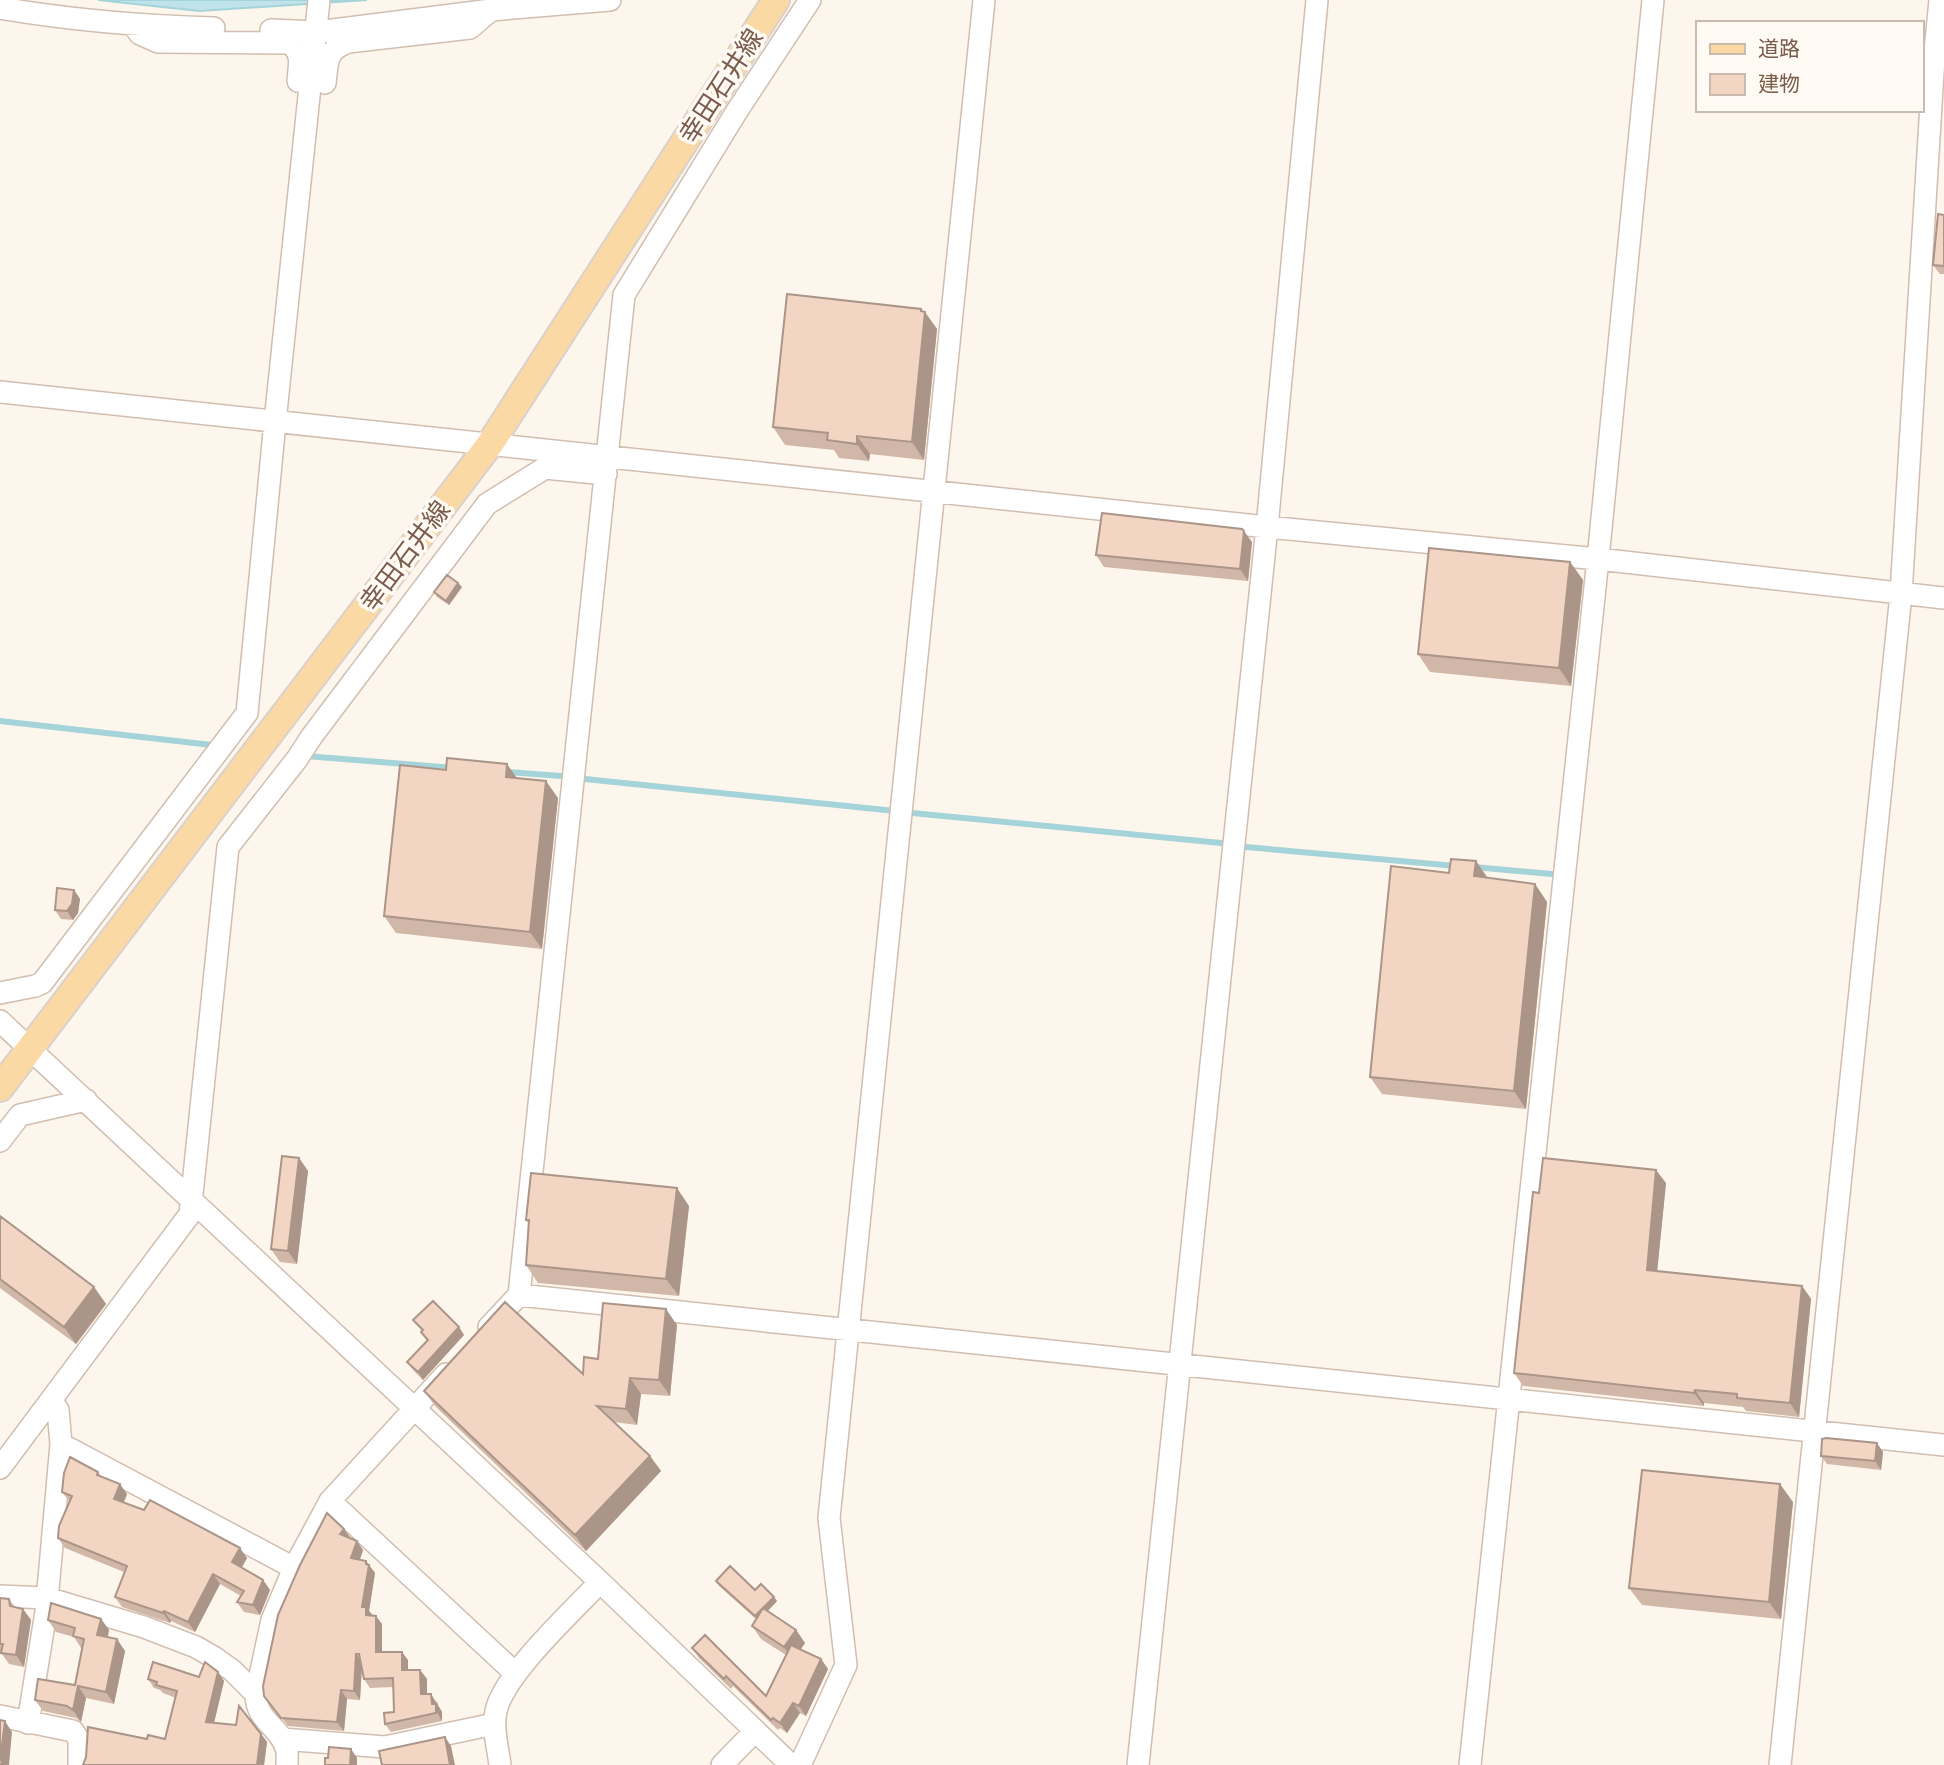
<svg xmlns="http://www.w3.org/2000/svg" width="1944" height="1765" viewBox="0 0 1944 1765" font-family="Figtree,'Noto Sans JP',sans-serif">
  <rect width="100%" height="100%" fill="#fdf6ec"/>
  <path fill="#bfe3e8" stroke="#a5d3da" stroke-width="2" d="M98 0H367L199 11Z"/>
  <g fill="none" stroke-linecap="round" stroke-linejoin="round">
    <path stroke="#a5d3da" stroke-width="6" d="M0 721 212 745
      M306 756 454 768
      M507 772 561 776
      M585 779 895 811
      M912 813 1221 843
      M1246 847 1456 866
      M1474 867 1552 874"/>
    <g stroke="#d1beb0" stroke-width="24">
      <path id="minor" d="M0 8C71 20 142 26 214 28
        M133 25 140 34 158 42 289 43C304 53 299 65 298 81
        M271 30 317 32 491 10 610 0
        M325 83C328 61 325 51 348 42L470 28 491 10
        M0 392 1267 527 1598 559 1944 598
        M0 993 35 986 42 983 247 713 275 422 319 0
        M0 1021 600 1582 791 1765
        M0 1141 20 1115 86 1100
        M519 1295 1944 1445
        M489 1327 519 1295 624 295 737 111 810 0
        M61 1444 294 1568
        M0 1468 190 1214 228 847 297 759 312 736 487 504 545 468 606 474
        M330 1501 515 1673
        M0 1596 47 1598 144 1627 196 1647 215 1658 233 1671 256 1694
        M0 1716 73 1731 79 1740V1765
        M28 1723 46 1612 61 1444 58 1410 51 1400
        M282 1739 385 1747 494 1724
        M287 1765C287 1759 288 1753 286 1748 280 1726 256 1722 256 1694L272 1620 294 1568 330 1501 446 1374
        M500 1765C498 1748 492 1728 496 1711 504 1674 572 1612 600 1582
        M722 1765 755 1731
        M800 1765 846 1665 829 1518 984 0
        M1138 1765 1267 527 1317 0
        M1470 1765 1598 559 1653 0
        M1780 1765 1901 594 1933 72 1940 0"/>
    </g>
    <g stroke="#dad1cd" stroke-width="30">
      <path id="major" d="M0 1088 490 444 776 0"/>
    </g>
    <use href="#minor" stroke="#fff" stroke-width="21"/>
    <use href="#major" stroke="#fbd9a5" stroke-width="26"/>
  </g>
  <path fill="#d1b7a8" d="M1944 215V274H1940L1933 265Z
    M923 311 937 329 924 460 870 454 869 461 839 458 834 450 785 445 773 427Z
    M1252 542 1248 581 1104 567 1096 555Z
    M1570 562 1583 580 1571 686 1430 672 1418 654Z
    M462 587 449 605 437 597 434 592Z
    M518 778 558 798 542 949 396 933 384 916Z
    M1476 861 1488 878 1535 884 1547 902 1526 1109 1382 1094 1370 1077 1449 873Z
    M74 890 80 899 78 913 73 920 61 919 55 910Z
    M299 1158 308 1171 297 1264 280 1262 271 1249Z
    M1666 1183 1657 1271 1802 1286 1811 1299 1799 1417 1746 1411 1743 1407 1704 1403V1406L1523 1386 1514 1373 1539 1193Z
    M689 1206 679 1296 538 1283 526 1265 528 1223 526 1220Z
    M0 1216 94 1287 106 1304 76 1344 0 1288Z
    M413 1320 459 1327 464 1335 423 1380 413 1370 407 1362 427 1341 421 1332 422 1331Z
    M677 1325 670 1396 641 1394 637 1425 614 1422 650 1456 661 1471 586 1551 435 1406 424 1391 583 1374 598 1359Z
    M1883 1452 1881 1470 1827 1464 1821 1456Z
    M98 1472 101 1476 127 1494 124 1502 247 1558 242 1567 263 1580 270 1590 260 1615 244 1612 237 1602 241 1596 220 1584 195 1632 171 1621 170 1623 122 1607 115 1597 124 1572 65 1548 58 1538 70 1502 62 1492Z
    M1793 1502 1781 1619 1642 1605 1629 1588Z
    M350 1537 363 1550 360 1560 366 1561 375 1573 369 1611 382 1624V1652L408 1660V1670H420L427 1679V1694L438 1703V1705L442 1712V1721L391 1732 385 1724 394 1712 393 1687 370 1688 364 1679 362 1667 360 1700 347 1699 344 1731 288 1726 264 1696 278 1615Z
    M716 1581 755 1590 777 1601 768 1611 796 1630 805 1643 800 1650 821 1659 828 1669 806 1716 800 1713 787 1733 780 1728 778 1730 733 1686 731 1689 699 1658 692 1648 766 1696 786 1655 761 1639 752 1626 756 1619 719 1586Z
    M0 1598 9 1599 15 1607 23 1609 31 1620 24 1667 9 1664 2 1654H0Z
    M101 1619 109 1630 108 1637 125 1651 114 1704 86 1698 81 1722 76 1718 43 1711 35 1700 75 1685 82 1648H81L74 1637 56 1632 48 1620Z
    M218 1672 224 1681 214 1723 261 1734 267 1742 264 1765H83L147 1739H165L176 1698 163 1693 160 1690 154 1688 148 1679 199 1677Z"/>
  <path fill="#aa9588" d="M921 309 925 314V312L937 329 924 460 912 442Z
    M857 436 870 454 869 461 857 444Z
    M1244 531 1252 542 1248 581 1240 569Z
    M1570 562 1583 580 1571 686 1559 668Z
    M458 583 462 587 449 605 446 601Z
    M507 764 519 781 506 777Z
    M546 781 558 798 542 949 530 932Z
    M1476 861 1488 879 1474 876Z
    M1535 884 1547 902 1526 1109 1514 1091Z
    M74 890 80 899 78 913 73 920 67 911Z
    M299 1158 308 1171 297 1264 288 1251Z
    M1656 1170 1666 1183 1656 1283 1647 1270Z
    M677 1188 689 1206 679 1296 666 1279Z
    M1802 1286 1811 1299 1799 1417 1790 1403Z
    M94 1287 106 1304 76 1344 64 1327Z
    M666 1309 677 1325 670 1396 659 1380Z
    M459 1327 464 1335 423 1380 418 1372Z
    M630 1378 641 1394 637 1425 626 1409Z
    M1695 1390 1704 1403V1406L1694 1393Z
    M1877 1443 1883 1452 1881 1470 1875 1461Z
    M650 1456 661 1471 586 1551 575 1535Z
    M120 1484 127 1494 121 1509 114 1499Z
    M1780 1484 1793 1502 1781 1619 1769 1602Z
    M344 1529 350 1537 346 1542 340 1534Z
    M357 1541 363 1550 357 1567 351 1558Z
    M240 1548 247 1558 239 1572 232 1562Z
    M366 1561 375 1573 369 1611 373 1616 366 1615 362 1607Z
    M213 1574 220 1584 195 1632 188 1622Z
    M263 1580 270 1590 260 1615 253 1605Z
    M774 1597 777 1601 758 1621 755 1616Z
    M23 1609 31 1620 24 1667 16 1655Z
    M164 1611 171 1621 170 1623 163 1613Z
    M376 1616 382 1624V1661L376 1652Z
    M101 1619 109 1630 105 1646 97 1635Z
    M796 1630 805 1643 793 1661 784 1647Z
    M117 1639 125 1651 114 1704 106 1692Z
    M402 1652 408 1660V1679L402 1670Z
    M356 1654 362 1663 360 1700 354 1691Z
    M821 1659 828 1669 806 1716 799 1706Z
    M420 1670 427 1679V1703L421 1694Z
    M218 1672 224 1681 212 1731 206 1722Z
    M78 1686 86 1698 81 1722 73 1710Z
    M341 1690 347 1699 344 1731 337 1722Z
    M431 1694 442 1712V1721L432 1704Z
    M793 1703 800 1713 787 1733 780 1723Z
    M5 1721 12 1732 9 1765H0Z
    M261 1734 267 1742 264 1765H257Z
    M445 1737 451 1746 455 1765H450Z
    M351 1749 357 1758V1765H350Z"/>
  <path fill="#f3d5c3" stroke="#aa9588" stroke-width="2" d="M1938 214 1944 215V266L1933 265Z
    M787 294 921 309V311L925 312 912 442 857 436V444L827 440 828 433 773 427Z
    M1102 513 1242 529 1244 531 1240 569 1096 555Z
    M1429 548 1570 562 1559 668 1418 654Z
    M447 575 458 583 446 601 434 592Z
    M447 758 507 764 506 777 546 781 530 932 384 916 400 765 446 770Z
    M1451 859 1476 861 1474 876 1535 884 1514 1091 1370 1077 1391 866 1449 873Z
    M57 888 74 890 72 904 67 911 55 910Z
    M282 1156 299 1158 288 1251 271 1249Z
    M1543 1158 1656 1170 1647 1270 1802 1286 1790 1403 1737 1398V1394L1695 1390 1694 1393 1514 1373 1533 1192 1539 1193Z
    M531 1173 677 1188 666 1279 526 1265 529 1220H526Z
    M0 1216 94 1287 64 1327 0 1279Z
    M433 1301 459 1327 418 1372 407 1362 428 1340 421 1332 423 1330 413 1320Z
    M505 1302 583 1374 584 1357 598 1359 603 1303 666 1309 659 1380 630 1378 626 1409 597 1406 650 1456 575 1535 424 1391Z
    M1826 1438 1877 1443 1875 1461 1821 1456 1822 1439Z
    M70 1457 98 1472 97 1475 120 1484 114 1499 144 1510 150 1500 240 1548 232 1562 263 1580 253 1605 237 1602 244 1591 213 1574 188 1622 164 1611 163 1613 115 1597 127 1566 58 1538 59 1526 72 1496 62 1492 64 1473Z
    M1642 1470 1780 1484 1769 1602 1629 1588Z
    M327 1513 344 1529 340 1534 357 1541 351 1558 366 1561V1564L369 1565 362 1607H366V1615L376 1616V1652H402V1670H420L421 1694H431L432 1704H436V1713L385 1724 384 1713 394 1712 393 1678 364 1679 359 1654H356L354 1691 341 1690 337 1722 281 1718 264 1696 263 1686 278 1615 300 1565Z
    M730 1566 755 1590 761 1584 774 1597 755 1616 716 1581Z
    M0 1598 9 1599 10 1606 23 1609 16 1655 1 1653 3 1644H0Z
    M51 1603 101 1619 97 1635 117 1639 106 1692 78 1686 73 1710 67 1706 35 1700 38 1679 75 1685 84 1639 73 1636 75 1628 48 1620Z
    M763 1608 796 1630 784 1647 752 1626Z
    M705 1635 766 1696 791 1645 821 1659 799 1706 793 1703 780 1723 773 1718 771 1720 726 1676 724 1679 692 1648Z
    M153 1662 199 1677 205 1662 218 1672 206 1722 236 1725 239 1706 261 1734 257 1765H83L86 1757 88 1727 147 1739 148 1735 165 1739 177 1691 156 1685 157 1682 148 1679Z
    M0 1720 5 1721 0 1761Z
    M445 1737 450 1765H382L379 1751Z
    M329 1747 351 1749 350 1765H325V1758H328Z"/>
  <g text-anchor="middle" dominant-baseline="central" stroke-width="7" stroke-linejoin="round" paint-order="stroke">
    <g font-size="26" fill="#7a5c4d" stroke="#fffaf3">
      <text transform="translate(721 86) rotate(-57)">幸田石井線</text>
      <text transform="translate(405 556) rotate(-53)">幸田石井線</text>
    </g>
  </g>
  <rect x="1696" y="21" width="228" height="91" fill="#fffaf3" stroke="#cabbb1" stroke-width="2"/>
  <rect x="1710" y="44" width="35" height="10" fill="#fbd9a5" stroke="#cabbb1" stroke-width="2"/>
  <text x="1758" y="56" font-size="21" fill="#7a5c4d">道路</text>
  <rect x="1710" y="74" width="35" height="21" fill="#f3d5c3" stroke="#cabbb1" stroke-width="2"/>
  <text x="1758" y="91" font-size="21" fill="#7a5c4d">建物</text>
</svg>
